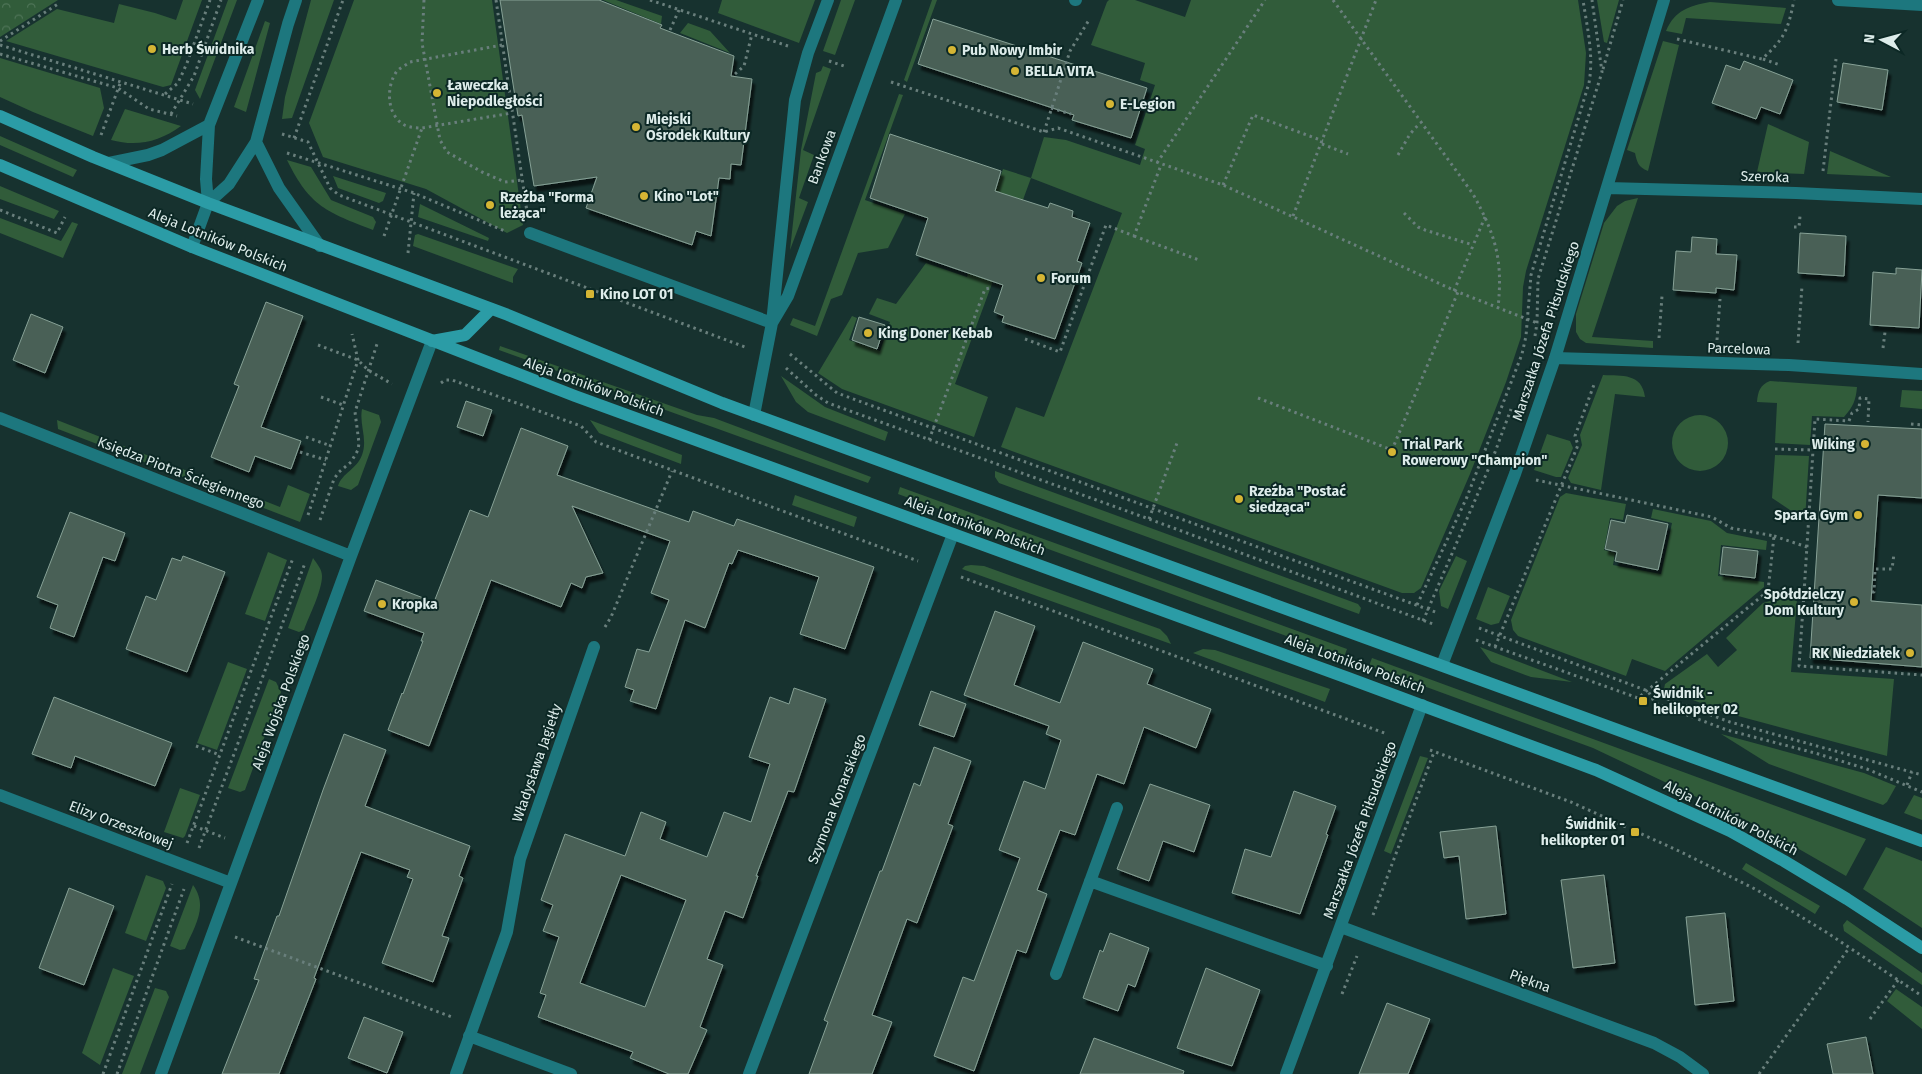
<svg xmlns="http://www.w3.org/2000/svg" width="1922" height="1074" viewBox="0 0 1922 1074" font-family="'Fira Sans',sans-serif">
  <defs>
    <pattern id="forest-crowns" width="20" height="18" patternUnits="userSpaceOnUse" patternTransform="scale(1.25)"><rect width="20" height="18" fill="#315c3a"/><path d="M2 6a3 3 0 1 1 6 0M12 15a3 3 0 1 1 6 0" fill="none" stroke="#4e7457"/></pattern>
    <filter id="shadow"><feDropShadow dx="3" dy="5.5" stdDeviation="1" flood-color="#0009"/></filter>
  </defs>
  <rect width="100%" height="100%" fill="#17322f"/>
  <path fill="#315c3a" d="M183 0H202L171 85 163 87 6 41 57 9 114 23 119 4 155 13 176 20Z
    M228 0H237L200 99 195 90Z
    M311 0H334L292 118 282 119 285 97Z
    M354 0H492L523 225 507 233 426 189 323 157 309 123Z
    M603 0H616L662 16 661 24Z
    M722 0H815L799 43 718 13Z
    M841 0H855L835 55 823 51Z
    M932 0H937L907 82 904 80Z
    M1109 0H1135L1185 17 1191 0H1578L1586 53 1584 85 1526 271 1523 287 1521 337 1506 382 1470 474 1421 588 1414 593H1402L1001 447 1016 407 1044 417 1122 213 1031 178 955 384 988 397 974 437 842 389 818 373 852 316 857 318 849 340 880 351 890 322 869 314 877 298 896 304 926 263 967 277 1003 169 1031 178 1044 137 1066 140 1140 165 1145 149 1135 145 1155 85 1140 80 1145 63 1091 45 1107 2Z
    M1597 0H1619L1607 43 1604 42Z
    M1710 2 1786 8 1781 24 1686 18 1682 34 1666 31C1675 10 1689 6 1710 2Z
    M265 21 270 23 246 112 234 107Z
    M688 23 710 31 730 53 680 33Z
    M1663 41 1679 45 1648 171C1638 167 1637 162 1635 153L1627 150Z
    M0 58 100 88 104 108 93 136 33 112 0 97Z
    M823 66 831 69 803 150 814 155 799 198 808 202 790 250 801 150 816 73 821 71Z
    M899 94 903 95 865 200 905 214 888 248 858 253 842 295 831 299 817 336 790 325 793 318 815 326Z
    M125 109 181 126C159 142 137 147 111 140Z
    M1768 124 1809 142 1804 174 1757 172Z
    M0 136 77 170 73 177 0 145Z
    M1830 151 1891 177 1827 174Z
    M287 160 311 167 331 200 373 217 376 222 373 230C327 212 310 207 287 160Z
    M333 176 386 193 383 201 379 203 338 188Z
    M0 186 59 211 54 219 0 199Z
    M1638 198 1592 337 1653 341V348L1586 343 1580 339 1576 332V314L1604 223 1617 206 1625 201Z
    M420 204 489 238 488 241 418 217Z
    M0 218 61 241 72 222 78 224 63 258 0 233Z
    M418 234 518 269 513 277V283L413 246 415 235Z
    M500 346 697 415 714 418 871 477 868 483 499 350Z
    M1603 375C1622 376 1642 373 1645 397L1615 394 1601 490 1571 483 1568 478 1582 445 1580 435Z
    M781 376 825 407 888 432 885 441 808 412 796 402Z
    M1770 381 1857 387C1856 400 1853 407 1844 417L1812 416 1810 445 1775 443 1777 403 1757 402C1758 391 1760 385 1770 381Z
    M1902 390 1922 391V409L1900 407Z
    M362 409 379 415 381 422 358 485 351 490 338 486C342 473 357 469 362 455 368 439 359 425 362 409Z
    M1672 443a28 28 0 1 1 56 0a28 28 0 1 1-56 0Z
    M57 420 280 507 288 485 310 494 300 522 58 429Z
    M590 420 682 455 681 464 599 433Z
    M1547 434 1570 441 1573 448 1561 477H1556L1534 470Z
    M1775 455 1809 456 1805 520 1772 498Z
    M995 471 1358 604 1361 608 1359 614 999 483 995 477Z
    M900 487 1347 649 1344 657 898 494Z
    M1566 493 1626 504 1623 520 1610 518 1604 550 1615 553 1613 565 1661 574 1672 523 1651 518 1653 509 1711 521 1727 533 1767 541 1766 550 1721 545 1718 576 1764 582V587L1665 671 1632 659 1626 676 1518 636 1513 630 1511 620 1560 497Z
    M795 495 857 517 854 527 792 505Z
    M268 552 287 560 265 621 245 614Z
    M1456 556 1467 561 1448 609 1441 606 1439 591Z
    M313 558C317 564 322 569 322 576 322 591 309 616 304 630L299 632 288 628Z
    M971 565 984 566 1160 629 1167 636 1171 644 962 569 965 566Z
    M1488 587 1510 596 1499 623 1491 625 1476 619Z
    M1781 598 1797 599 1791 672 1894 679 1887 756 1727 713 1664 689 1665 684 1707 654 1718 667 1737 650 1726 638 1763 603Z
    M1480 647 1572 682 1531 677 1491 662Z
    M1203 649 1215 650 1330 689 1325 702 1193 653Z
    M1372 658 1866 839 1846 876 1764 829 1593 748 1369 666Z
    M228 662 247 669 217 750 197 743Z
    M269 679 276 682 281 692 245 790 240 792 228 788Z
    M1721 734 1864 773 1896 786 1887 802 1883 805 1769 764Z
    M1420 756 1428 758 1391 854 1384 851Z
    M180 788 200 795 185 836 183 838 164 832Z
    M1914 795 1922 798V820L1904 813Z
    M1886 847 1922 861V928L1863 889Z
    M1746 863 1820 906 1815 914 1742 869Z
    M146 875 163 881 166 888 146 941 125 933Z
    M193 885C209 907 194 927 185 949L180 950 170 946Z
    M1847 920 1922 973V985L1844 931 1843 925Z
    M113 968 134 976 100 1065 82 1053Z
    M155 988 166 991 169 997 140 1074H122Z
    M1896 989 1922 1007V1029L1887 1001Z"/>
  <path fill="url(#forest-crowns)" d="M0 0H58L0 37Z"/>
  <path fill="#486156" stroke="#87a196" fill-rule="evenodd" filter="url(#shadow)" d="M500 0H599L662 25 660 28 734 56 731 76 752 79 741 165 731 164 730 179 719 178 711 236 696 231 692 245 586 208 597 177 534 186 522 115 518 116Z
    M933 19 1147 88 1131 138 1072 120 1074 115 918 64Z
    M1744 61 1793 80 1780 114 1761 107 1756 119 1712 103 1726 65 1740 70Z
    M1843 63 1888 70 1882 110 1837 102Z
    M890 134 1001 171 995 191 1048 208 1050 203 1073 211 1072 217 1090 223 1077 261 1082 263 1055 339 1002 322 1004 316 994 312 1003 285 916 255 928 218 870 198Z
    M1800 233 1846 236 1844 276 1798 273Z
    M1692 237 1717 239 1716 254 1737 255 1734 290 1716 288V293L1673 290 1676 251 1691 252Z
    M1896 268 1922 270 1919 328 1870 325 1873 272 1896 274Z
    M266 302 303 316 261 427 301 441 291 469 255 456 249 472 211 457 239 386 234 384Z
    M31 314 63 327 45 373 13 360Z
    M859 317 885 325 877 349 852 340Z
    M466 401 492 410 483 436 457 427Z
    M1825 424 1922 429V498L1878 495 1871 601 1922 605V667L1810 658Z
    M521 428 568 446 557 475 689 522 693 511 734 526 737 519 874 567 845 649 800 634 819 577 738 550 732 564 729 563 705 628 685 620 656 709 630 701 634 690 625 687 637 649 649 652 669 600 651 593 670 541 572 506 603 573 586 577 582 588 571 583 561 607 491 580 429 746 388 730 402 693 403 694 423 641H421L424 633 364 611 376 580 434 602 470 510 488 517Z
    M70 512 125 533 115 561 103 557 74 637 50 628 58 605 37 597Z
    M1627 515 1668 524 1658 570 1615 561 1617 552 1605 549 1611 520 1625 523Z
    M1723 547 1758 551 1755 578 1720 574Z
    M183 556 225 572 187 672 126 649 146 596 156 600 172 558 181 561Z
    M995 611 1035 626 1014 685 1060 703 1083 642 1153 669 1147 684 1211 709 1196 748 1144 727 1124 784 1097 774 1075 835 1060 830 1037 890 1047 894 1026 953 1017 950 974 1071 934 1056 963 977 974 981 1020 858 999 850 1024 781 1045 789 1061 740 1046 734 1049 726 964 695Z
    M794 688 826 699 794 792 788 791 756 876H758L743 918 725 911 707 959 723 965 700 1027 707 1030 688 1074H669L630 1058 633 1052 538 1017 546 995 540 993 559 937 543 931 553 905 541 900 565 834 625 856 641 812 666 822 660 839 707 857 724 812 751 822 770 764 749 757 770 697 789 704ZM621 875 686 900 645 1007 580 983Z
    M931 691 966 704 954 737 919 725Z
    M54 697 172 743 155 786 75 756 71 768 32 754Z
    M344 734 386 750 365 806 470 846 459 876 463 878 442 936 449 938 433 982 382 963 413 879 407 877 410 870 361 852 314 978 316 979 279 1074H222L259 980 254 979 277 916H279L323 790Z
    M934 747 971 761 948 824 953 826 917 923 907 919 872 1015 892 1022 872 1074H809L828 1022 824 1020 880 871H882L914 783 920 786Z
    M1150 784 1210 805 1194 852 1163 841 1149 881 1117 869Z
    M1294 791 1336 806 1326 834 1328 835 1300 914 1232 893 1245 849 1271 857Z
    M1496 826 1506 914 1466 919 1459 856 1444 858 1440 832Z
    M1604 875 1615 963 1573 968 1561 880Z
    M69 888 114 906 84 985 39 968Z
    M1725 913 1734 1001 1695 1005 1686 917Z
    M1110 933 1149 948 1135 987 1128 984 1118 1011 1083 998 1100 950 1103 952Z
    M1206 968 1260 990 1232 1066 1177 1048Z
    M1387 1003 1430 1019 1408 1074H1359Z
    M364 1017 403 1032 387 1073 348 1058Z
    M1866 1037 1873 1074H1833L1827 1044Z
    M1094 1038 1184 1071 1183 1074H1080Z"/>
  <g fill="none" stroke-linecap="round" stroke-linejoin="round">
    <path stroke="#697f7c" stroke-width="3" stroke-dasharray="2.5 4" stroke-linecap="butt" d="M424 0 422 43 440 140 447 152 482 172 505 182 522 180
      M496 0 527 212
      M650 0 788 46
      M1333 0 1473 194C1496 236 1503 260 1498 308
      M670 30 679 10
      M1677 39 1762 59C1785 38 1788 30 1794 0
      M0 41 58 4
      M0 45 193 104
      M502 45 410 62C406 65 400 68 397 71 387 84 386 110 400 122 405 127 414 128 422 128L512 113
      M0 54 118 88 149 109 177 116
      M1763 59 1780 65
      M829 61 847 67
      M1603 69 1623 0
      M735 74 744 66 752 34
      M891 82 1044 132 1058 128 1223 185 1458 292 1537 323
      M165 94 178 83 187 63 210 0
      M1051 108 1071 114
      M171 114 194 76 221 0
      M1044 132 1070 51 1089 20
      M282 134 308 142 330 188 339 195 745 347
      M101 135 121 81
      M294 138 343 0
      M1322 144 1348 154
      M287 153 414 193 507 232
      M1398 155 1410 134 1420 123
      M1157 163 1265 0
      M1823 171 1836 59
      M1223 185 1253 115 1323 141
      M0 210 57 233 65 217
      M1404 213 1418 227 1425 230 1473 245
      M1293 216 1376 0
      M1794 227H1799L1800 216
      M384 236 422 128
      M1134 236 1199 260
      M408 253 414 193
      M1454 291 1485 217
      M1535 336 1537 323 1538 279 1602 72 1592 0
      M1659 338 1662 296
      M1025 339 1060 352 1106 225 1134 236 1161 165
      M1717 340 1720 299
      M1798 343 1802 286
      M318 345 358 360 368 370 392 384
      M1883 348 1885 332
      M790 354 837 393 1438 613
      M786 368 816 395 828 403 1149 519 1433 624
      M441 383 445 380H452L581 426 596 442 918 561
      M321 397 343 405
      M1258 398 1392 450 1458 292
      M1911 424 1922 425
      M306 437 331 446
      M929 440 985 289 990 288
      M1775 449 1813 450
      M300 452 326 460
      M1536 480 1712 517 1731 528 1774 536 1768 591
      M308 515 358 360 352 334
      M1149 519 1177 443
      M320 520 334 479 339 472 351 462 358 450 359 443 355 412 377 344
      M1774 536 1807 547
      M961 577 1387 734
      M1872 592H1874L1875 569H1892L1894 554
      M1804 593 1799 666 1922 675
      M1417 605 1467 497 1522 354 1526 336 1531 275 1589 83C1594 55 1587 27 1583 0
      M1423 621 1491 463 1511 409
      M605 627 611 617 672 471
      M1479 628 1648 691 1655 703 1727 730 1815 753 1867 769 1922 792
      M1476 640 1638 698 1768 591 1804 593 1815 419 1849 421 1852 413 1859 409 1860 398 1869 399 1868 422
      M1495 647 1578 445 1575 436 1595 382
      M1657 684 1662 697 1730 722 1922 775
      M196 746 220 755
      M1430 750 1571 802 1679 851 1757 890 1826 932 1922 996
      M1907 785 1912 772
      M194 826 225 838
      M187 843 293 558
      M199 848 305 563
      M1373 915 1434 752
      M235 937 452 1017
      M1342 994 1357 956
      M1870 1019 1899 979
      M103 1074 172 884
      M117 1074 184 889
      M1759 1074 1849 948"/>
    <path stroke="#1d777e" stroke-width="12" d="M1075 0H1076
      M530 233 772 323 795 100 808 53 828 0
      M754 415 772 323 788 296 896 0"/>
    <path stroke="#1d777e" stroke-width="12" d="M1838 0 1922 5
      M256 142 279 188 320 246
      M109 163 148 155 162 150 209 125
      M1607 188 1796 193 1922 199
      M208 203 206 179 209 125 258 0
      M192 247 208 203 229 184 256 142 288 24 296 0
      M1555 358 1789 365 1922 374
      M0 418 351 556
      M1442 665 1515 474 1555 358 1664 0
      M0 795 231 883
      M1090 881 1327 966
      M1341 927 1654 1043 1680 1057 1703 1074
      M1056 974 1117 808
      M469 1036 571 1074
      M161 1074 351 556 432 341
      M456 1074 507 932 520 859 594 647
      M749 1074 953 534
      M1286 1074 1422 705"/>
    <path stroke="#2b9ca6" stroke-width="12" d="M0 116 93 157 208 203 508 315 722 403 1922 841
      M0 165 192 247 575 396 1348 678 1596 770 1730 831 1784 861 1847 899 1922 948
      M432 341 465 335 491 309"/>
  </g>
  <g fill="#d5b534" stroke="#0c2825" stroke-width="2">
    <circle cx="152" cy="49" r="5"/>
    <circle cx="952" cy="50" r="5"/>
    <circle cx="1015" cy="71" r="5"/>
    <circle cx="437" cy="93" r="5"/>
    <circle cx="1110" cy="104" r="5"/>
    <circle cx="636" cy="127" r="5"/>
    <circle cx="644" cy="196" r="5"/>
    <circle cx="490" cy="205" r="5"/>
    <circle cx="1041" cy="278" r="5"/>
    <rect x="585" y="289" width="10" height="10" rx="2.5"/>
    <circle cx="868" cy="333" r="5"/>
    <circle cx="1865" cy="444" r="5"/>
    <circle cx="1392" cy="452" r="5"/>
    <circle cx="1239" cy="499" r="5"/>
    <circle cx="1858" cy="515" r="5"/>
    <circle cx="1854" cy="602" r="5"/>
    <circle cx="382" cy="604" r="5"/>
    <circle cx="1910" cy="653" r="5"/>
    <rect x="1638" y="696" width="10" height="10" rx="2.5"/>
    <rect x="1630" y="827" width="10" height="10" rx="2.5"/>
  </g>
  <g text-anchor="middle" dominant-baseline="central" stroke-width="4" stroke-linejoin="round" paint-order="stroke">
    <g font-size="14" font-weight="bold" fill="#ddecea" stroke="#0c2825" text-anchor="start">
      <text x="162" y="49">Herb Świdnika</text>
      <text x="962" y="50">Pub Nowy Imbir</text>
      <text x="1025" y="71">BELLA VITA</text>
      <text x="447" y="85">Ławeczka<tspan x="447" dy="16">Niepodległości</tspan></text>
      <text x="1120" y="104">E-Legion</text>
      <text x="646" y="119">Miejski<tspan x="646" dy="16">Ośrodek Kultury</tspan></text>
      <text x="654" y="196">Kino "Lot"</text>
      <text x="500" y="197">Rzeźba "Forma<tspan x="500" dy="16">leżąca"</tspan></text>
      <text x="1051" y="278">Forum</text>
      <text x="600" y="294">Kino LOT 01</text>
      <text x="878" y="333">King Doner Kebab</text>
      <text x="1402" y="444">Trial Park<tspan x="1402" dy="16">Rowerowy "Champion"</tspan></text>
      <text x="1855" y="444" text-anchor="end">Wiking</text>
      <text x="1249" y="491">Rzeźba "Postać<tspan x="1249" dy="16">siedząca"</tspan></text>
      <text x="1848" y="515" text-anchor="end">Sparta Gym</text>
      <text x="1844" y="594" text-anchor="end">Spółdzielczy<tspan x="1844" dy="16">Dom Kultury</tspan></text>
      <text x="392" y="604">Kropka</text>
      <text x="1900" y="653" text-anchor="end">RK Niedziałek</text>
      <text x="1653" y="693">Świdnik -<tspan x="1653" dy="16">helikopter 02</tspan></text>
      <text x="1625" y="824" text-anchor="end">Świdnik -<tspan x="1625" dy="16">helikopter 01</tspan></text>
    </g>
    <g font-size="14" fill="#ddecea" stroke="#0c2825">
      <text transform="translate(822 157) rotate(-70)">Bankowa</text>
      <text transform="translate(1765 177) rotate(2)">Szeroka</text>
      <text transform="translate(218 240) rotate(22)">Aleja Lotników Polskich</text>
      <text transform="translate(1546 331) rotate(-72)">Marszałka Józefa Piłsudskiego</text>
      <text transform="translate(1739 349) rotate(2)">Parcelowa</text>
      <text transform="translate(594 387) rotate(20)">Aleja Lotników Polskich</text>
      <text transform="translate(181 473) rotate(21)">Księdza Piotra Ściegiennego</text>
      <text transform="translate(975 526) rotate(20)">Aleja Lotników Polskich</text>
      <text transform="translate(1355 664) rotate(20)">Aleja Lotników Polskich</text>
      <text transform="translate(281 702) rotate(-70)">Aleja Wojska Polskiego</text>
      <text transform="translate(537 763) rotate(-71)">Władysława Jagiełły</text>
      <text transform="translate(837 799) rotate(-69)">Szymona Konarskiego</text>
      <text transform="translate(1731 818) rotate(27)">Aleja Lotników Polskich</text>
      <text transform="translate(121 825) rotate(21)">Elizy Orzeszkowej</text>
      <text transform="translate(1360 830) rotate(-70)">Marszałka Józefa Piłsudskiego</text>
      <text transform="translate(1530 981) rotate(20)">Piękna</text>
    </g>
  </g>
  <g transform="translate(1882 40) rotate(276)" stroke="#0c2825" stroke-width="4" paint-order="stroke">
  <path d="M0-4L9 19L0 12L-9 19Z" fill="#ddecea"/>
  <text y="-8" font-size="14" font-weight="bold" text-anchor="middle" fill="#ddecea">N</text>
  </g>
</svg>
